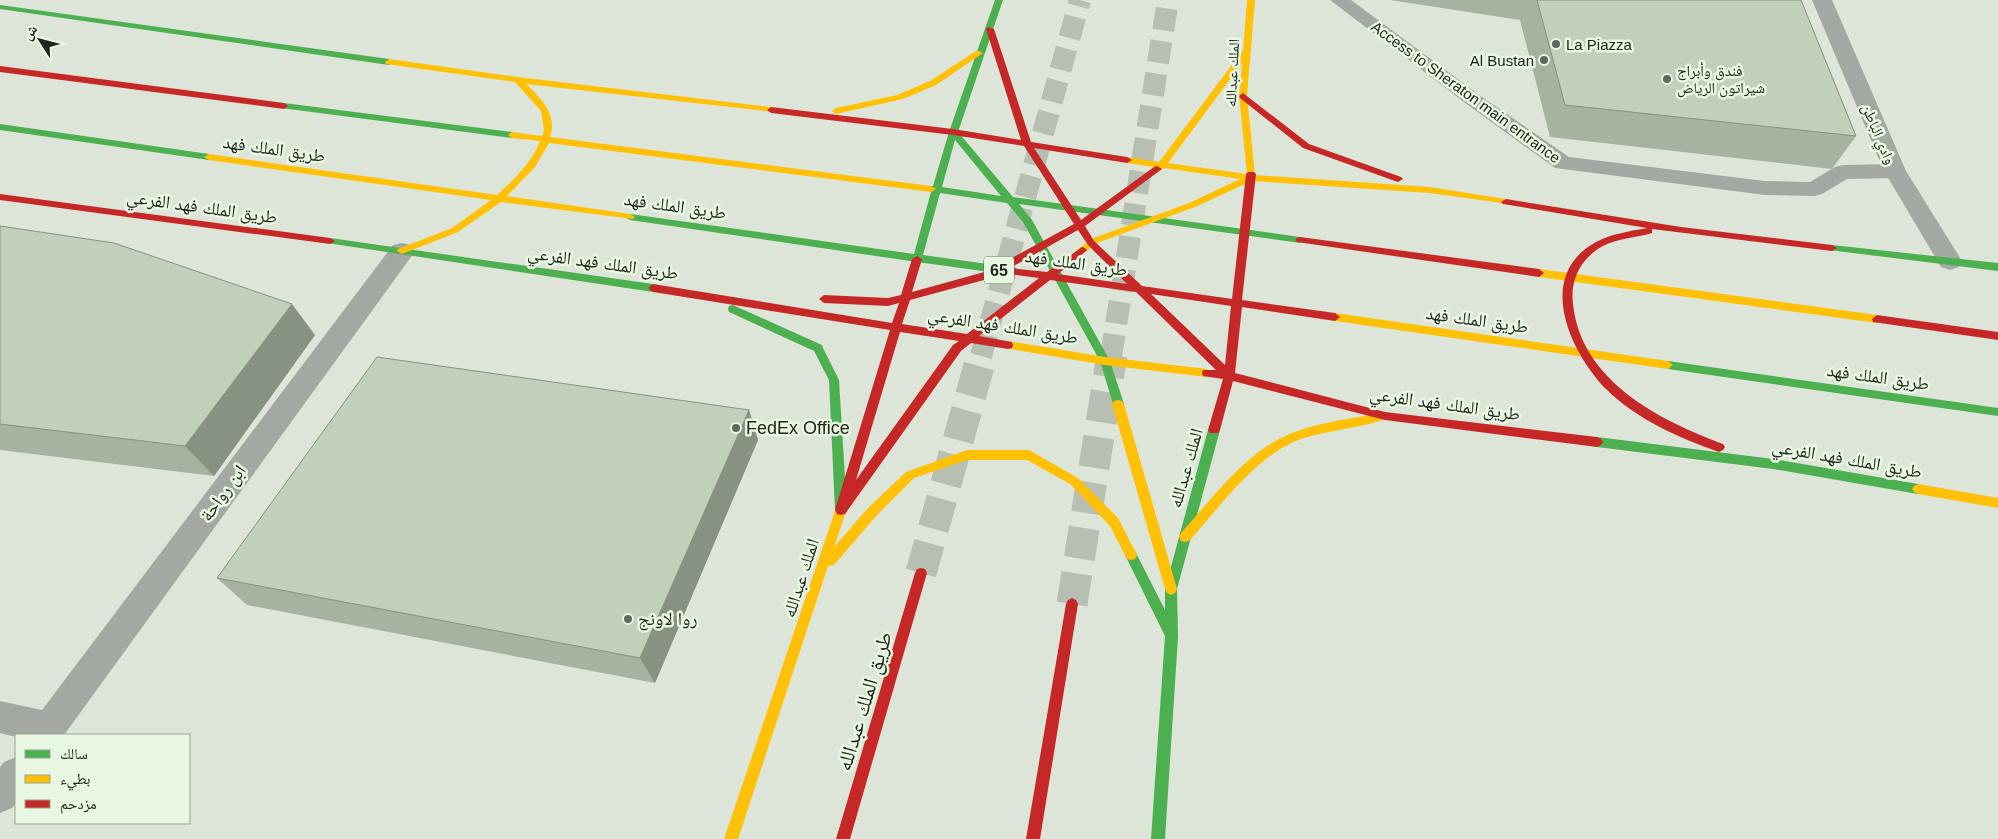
<svg xmlns="http://www.w3.org/2000/svg" width="1998" height="839" viewBox="0 0 1998 839" font-family="Helvetica,'Noto Naskh Arabic',sans-serif">
  <rect width="100%" height="100%" fill="#dde5d9"/>
  <g fill="none" stroke-linecap="round" stroke-linejoin="round">
    <path stroke="#b7bfb3" stroke-width="22" stroke-dasharray="22 11" stroke-linecap="butt" d="M981 356 1080 0
      M1111 356 1168 0"/>
    <path stroke="#b7bfb3" stroke-width="31" stroke-dasharray="31 15" stroke-linecap="butt" d="M921 573 982 355
      M1072 604 1112 355"/>
    <path fill="#a4a8a2" fill-rule="evenodd" d="M1330 0H1351L1482 97 1569 157 1765 181 1810 182 1835 167 1843 165 1895 164 1903 166 1906 171 1903 176 1895 178 1847 179 1822 194 1814 196 1765 195 1555 168 1468 105Z"/>
    <path fill="#a4a8a2" fill-rule="evenodd" d="M1812 0H1832L1906 171 1962 261 1959 267 1950 270 1941 267 1884 171Z
      M402 243 411 245 414 251 411 257 64 735 16 737 0 733V701L42 710 393 245Z
      M16 757V803L12 808 0 813V767L4 762Z"/>
    <path fill="#4caf50" fill-rule="evenodd" d="M995 0H1003L958 132 1013 197 1300 237 1305 240 1300 243 1019 204 1032 220 1110 361 1124 404 1122 407H1114L1100 361 1023 222 1007 203 940 193 923 255 1016 268 1017 271 1016 274 1012 275 917 262 630 220 625 217 630 214 914 254 931 192 926 189 928 187 933 186 949 132ZM955 140 1001 196 942 187Z
      M0 5 389 59 393 62 389 65 0 9Z
      M284 103 512 132 516 135 512 138 281 108V104Z
      M0 124 209 154 214 157 209 160 0 130Z
      M330 238 653 284 658 288 653 292 327 243 325 241Z
      M1832 245 1998 263V271L1829 250 1827 248Z
      M733 305 822 345 823 348 839 380 847 510 845 514 841 515 837 514 835 510 829 380 814 351 729 312 728 309 729 306Z
      M1668 361 1998 408V416L1668 369 1663 365Z
      M1214 426 1218 427 1220 430 1177 589 1178 637 1165 839H1151L1165 636 1125 555 1127 551 1131 550 1135 551 1165 610V589L1208 430 1210 427Z
      M1597 437 1773 459 1918 484 1922 486 1924 489 1922 492 1918 494 1773 469 1597 447 1593 445 1591 442 1593 439Z"/>
    <path fill="#ffc107" fill-rule="evenodd" d="M1247 0H1255L1247 96 1255 175 1430 187 1506 199 1511 202 1509 204 1430 193 1252 181 1195 207 1097 243 1085 252H1079L1077 250 1091 239 1189 203 1240 179 1164 168 1157 172 1152 169 1154 167 1127 163 1122 160 1127 157 1159 162 1243 50ZM1242 63 1239 96 1247 174 1168 163Z
      M976 51H979L983 53 936 85 903 99 836 114 832 111 836 108 897 95 930 81Z
      M389 59 518 77 771 107 774 108V112L526 84C541 98 558 115 550 137L931 186 936 189 931 192 549 143 535 167 507 196 630 214 635 217 633 219 501 202 458 232 402 254 397 251 398 249 452 228 491 200 209 160 204 157 209 154 497 195C513 180 532 163 540 141L512 138 508 135 512 132 542 136 544 131 541 111 515 82 386 64 385 62Z
      M1539 269 1877 315 1882 319 1877 323 1539 277 1534 273Z
      M1335 313 1668 361 1673 365 1668 369 1335 321 1330 317Z
      M1008 341 1105 357 1207 369 1212 373 1207 377 1105 365 1004 348 1003 345 1004 342Z
      M1118 400 1122 401 1124 404 1177 589 1175 593 1171 595 1167 593 1165 589 1112 404 1114 401Z
      M1379 413 1383 414 1385 417 1383 420C1356 429 1328 430 1301 439 1256 455 1221 506 1189 541L1185 542 1181 541 1179 537 1181 533C1209 502 1242 458 1279 439 1310 423 1346 420 1379 413Z
      M967 450H1029L1078 478 1118 518 1137 555 1135 559 1131 560 1127 559 1110 526 1070 484 1027 460H967L914 478 877 515 834 565 828 566 738 839H724L839 499 843 498 847 499 849 503 834 547 869 507 906 472Z
      M1918 484 1998 498V508L1918 494 1914 492 1912 489 1914 486Z"/>
    <path fill="#c62828" fill-rule="evenodd" d="M987 27 994 29 1031 142 1127 157 1132 160 1127 163 1034 148 1081 220 1154 167 1157 166 1162 169 1085 226 1094 241 1142 286 1232 299 1246 174 1248 172H1254L1256 174 1242 300 1335 313 1340 317 1335 321 1242 307 1235 373 1385 412 1597 437 1601 439 1603 442 1601 445 1597 447 1385 420 1233 381 1220 430 1218 433H1210L1208 430 1223 379 1203 376 1202 373 1203 370H1216L1136 292 1050 280 979 336 1012 342 1013 345 1012 348 1008 349 971 343 961 351 845 514 841 515 837 514 835 510 837 503 890 330 653 292 648 288 653 284 892 323 899 303 888 306 824 303 819 299 824 295 888 298 901 295 912 259 917 256 922 259 912 292 988 271 1074 224 1024 146 953 135 771 113 767 110 771 107 953 129 1021 140 986 29ZM1078 230 1088 245 1127 284 1058 274 1085 252 1087 250 1085 248 1082 247 1047 272 1010 268ZM1008 269V274L1039 278 967 334 902 324 910 300 995 277ZM1151 294 1231 306 1225 365ZM900 332 959 341 953 345 856 480Z
      M0 66 284 103 288 106 284 109 0 72Z
      M1243 93 1309 144 1401 177 1403 179 1398 182 1395 181 1303 148 1240 98 1239 96Z
      M0 194 330 238 335 241 330 244 0 200Z
      M1506 199 1681 227 1832 245 1837 248 1832 251 1652 229V233C1636 238 1617 238 1601 247 1580 260 1570 280 1573 304 1581 381 1659 420 1723 444L1725 447 1723 450 1719 452C1679 438 1636 419 1606 389 1569 351 1535 275 1596 242 1611 234 1630 231 1647 228L1503 204 1501 202Z
      M1300 237 1539 269 1544 273 1539 277 1297 242 1295 240 1297 238Z
      M1877 315 1998 332V340L1873 322 1872 319Z
      M921 568 925 569 927 573 850 839H836L915 573 917 569Z
      M1072 598 1076 600 1078 604 1040 839H1026L1066 604 1068 600Z"/>
  </g>
  <path fill="#a6b3a0" d="M1390 0H1801L1856 136 1832 169 1550 137 1520 20Z
    M0 226 315 335 214 476 0 450Z
    M749 410 758 440 655 683 247 605 217 578Z"/>
  <path fill="#879282" d="M292 304 315 335 214 476 185 446Z
    M749 410 758 440 655 683 640 658Z"/>
  <path fill="#c1d0ba" stroke="#879282" d="M1537 0H1801L1856 136 1565 105Z
    M0 226 114 243 292 304 185 446 0 424Z
    M377 357 749 410 640 658 217 578Z"/>
  <g fill="#62685f" stroke="#e8f7e1" stroke-width="2">
    <circle cx="1556" cy="44" r="5"/>
    <circle cx="1544" cy="60" r="5"/>
    <circle cx="1667" cy="79" r="5"/>
    <circle cx="736" cy="428" r="5"/>
    <circle cx="628" cy="619" r="5"/>
  </g>
  <g text-anchor="middle" dominant-baseline="central" stroke-width="5" stroke-linejoin="round" paint-order="stroke">
    <g font-size="15" fill="#20251d" stroke="#e8f7e1" text-anchor="start">
      <text x="1566" y="44">La Piazza</text>
      <text x="1534" y="60" text-anchor="end">Al Bustan</text>
      <text x="1677" y="70">فندق وأبراج<tspan x="1677" dy="17">شيراتون الرياض</tspan></text>
    </g>
    <g font-size="15" fill="#20251d" stroke="#e8f7e1">
      <text transform="translate(1232 73) rotate(-87)">الملك عبدالله</text>
      <text transform="translate(1466 92) rotate(36)">Access to Sheraton main entrance</text>
      <text transform="translate(1879 134) rotate(67)">وادي الباطن</text>
    </g>
    <rect fill="#e8f7e1" stroke="#5c6458" stroke-width="1" x="984" y="256.5" width="30" height="27" rx="4"/>
    <g font-size="16" font-weight="bold" fill="#20251d">
      <text x="999" y="270">65</text>
    </g>
    <g font-size="18" fill="#20251d" stroke="#e8f7e1">
      <text transform="translate(274 149) rotate(8)">طريق الملك فهد</text>
      <text transform="translate(675 206) rotate(8)">طريق الملك فهد</text>
      <text transform="translate(202 207) rotate(8)">طريق الملك فهد الفرعي</text>
      <text transform="translate(603 263) rotate(8)">طريق الملك فهد الفرعي</text>
      <text transform="translate(1076 263) rotate(8)">طريق الملك فهد</text>
      <text transform="translate(1477 320) rotate(8)">طريق الملك فهد</text>
      <text transform="translate(1003 326) rotate(9)">طريق الملك فهد الفرعي</text>
      <text transform="translate(1878 377) rotate(8)">طريق الملك فهد</text>
      <text transform="translate(1445 404) rotate(8)">طريق الملك فهد الفرعي</text>
      <text transform="translate(1847 459) rotate(10)">طريق الملك فهد الفرعي</text>
      <text transform="translate(1186 468) rotate(-74)">الملك عبدالله</text>
      <text transform="translate(223 493) rotate(-54)">ابن رواحة</text>
      <text transform="translate(801 578) rotate(-72)">الملك عبدالله</text>
    </g>
    <g font-size="18" fill="#20251d" stroke="#e8f7e1" text-anchor="start">
      <text x="746" y="428">FedEx Office</text>
      <text x="638" y="619">روا لاونج</text>
    </g>
    <g font-size="21" fill="#20251d" stroke="#e8f7e1">
      <text transform="translate(864 701) rotate(-73)">طريق الملك عبدالله</text>
    </g>
  </g>
  <rect x="15" y="734" width="175" height="90" fill="#e8f7e1" stroke="#98a393"/>
  <rect x="25" y="750" width="25" height="8" fill="#4caf50" stroke="#98a393"/>
  <text x="60" y="759" font-size="15" fill="#20251d">سالك</text>
  <rect x="25" y="775" width="25" height="8" fill="#ffc107" stroke="#98a393"/>
  <text x="60" y="784" font-size="15" fill="#20251d">بطيء</text>
  <rect x="25" y="800" width="25" height="8" fill="#c62828" stroke="#98a393"/>
  <text x="60" y="809" font-size="15" fill="#20251d">مزدحم</text>
  <g transform="translate(40 40) rotate(306)" stroke="#e8f7e1" stroke-width="4" paint-order="stroke">
  <path d="M0-4L9 19L0 12L-9 19Z" fill="#20251d"/>
  <text y="-8" font-size="14" font-weight="bold" text-anchor="middle" fill="#20251d">ش</text>
  </g>
</svg>
